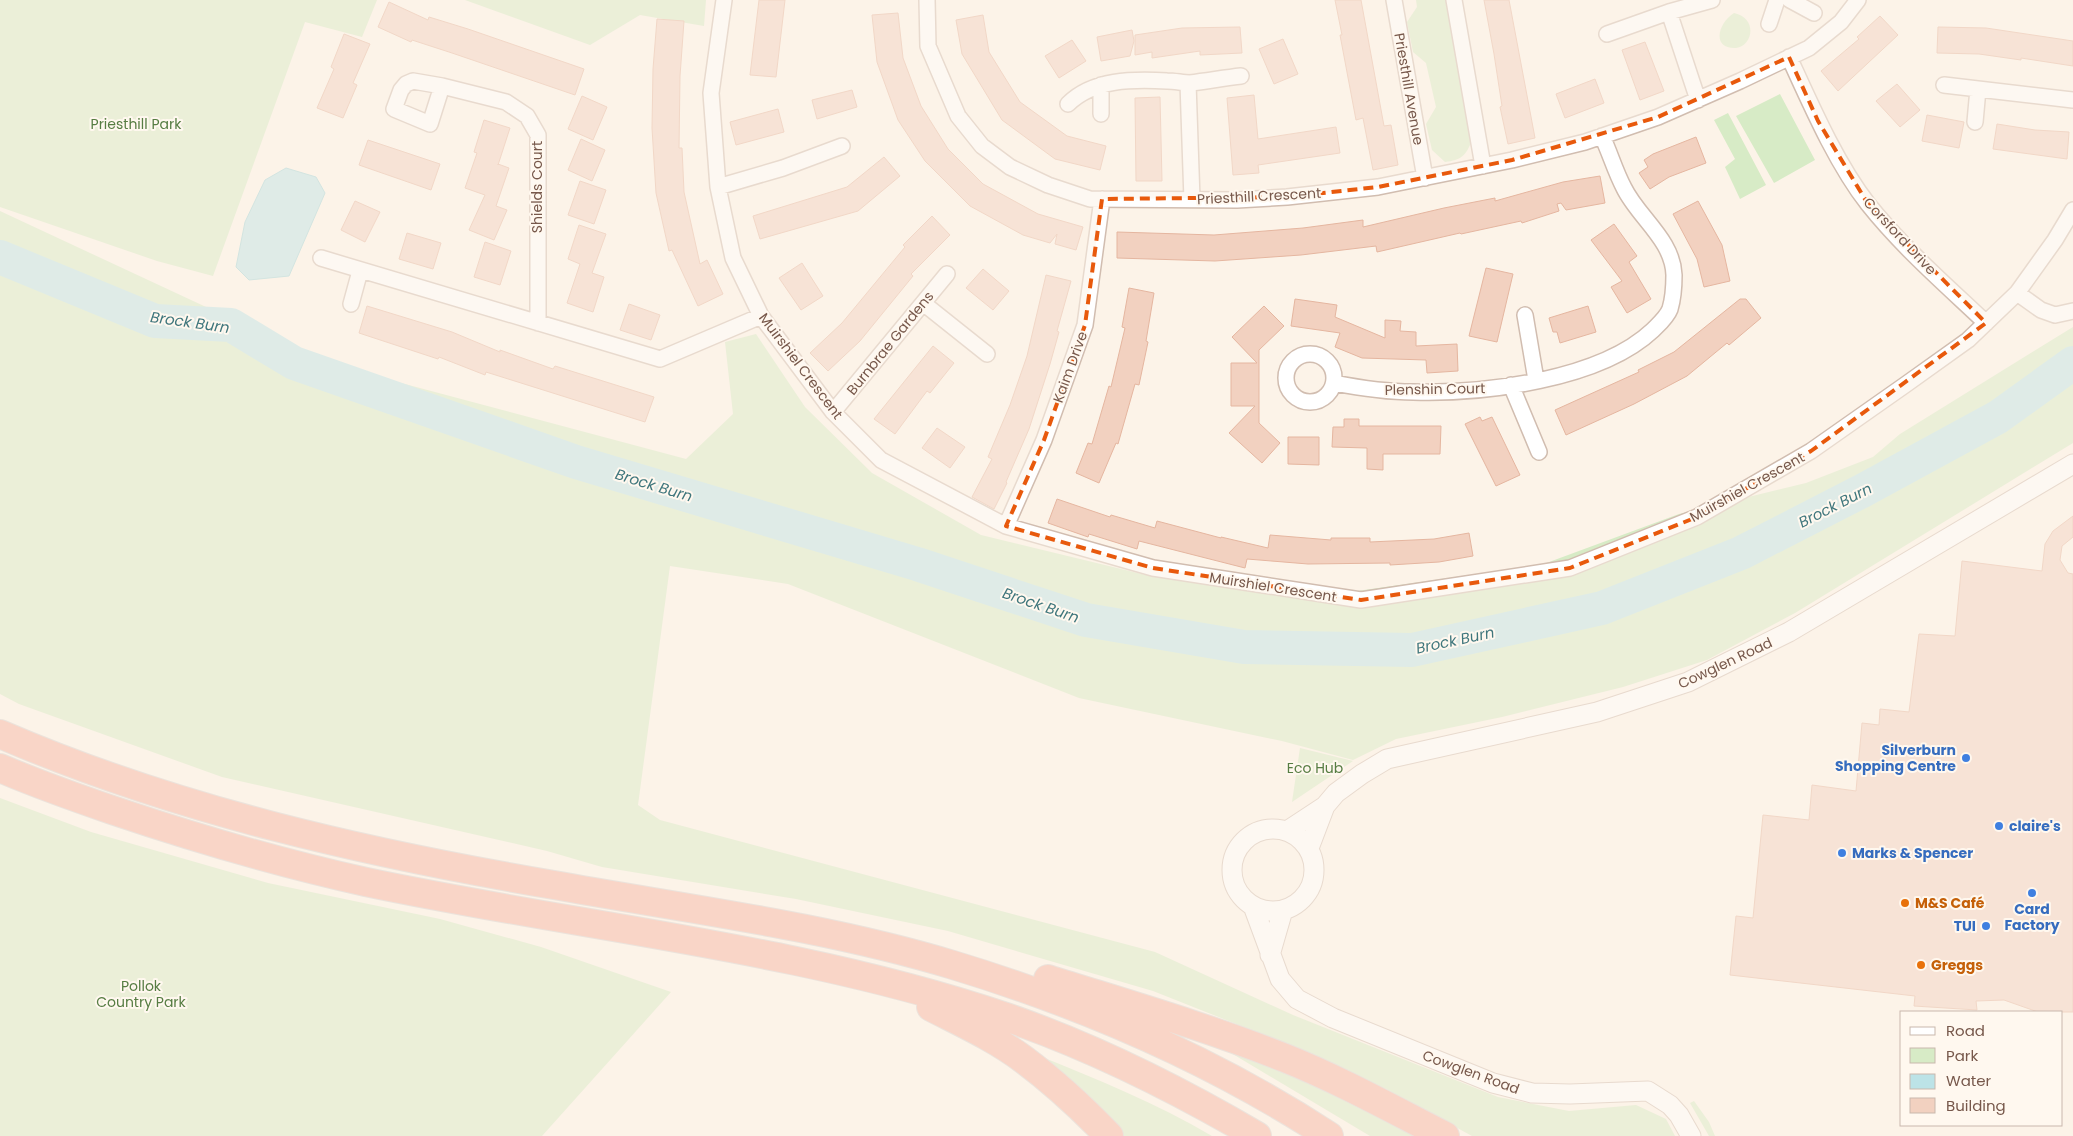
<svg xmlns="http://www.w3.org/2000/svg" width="2073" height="1136" viewBox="0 0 2073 1136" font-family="Poppins,sans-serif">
  <rect width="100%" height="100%" fill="#fcf3e8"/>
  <path fill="#d7ebc6" d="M0 0H377L362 37 305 22 213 276 157 261 0 207Z
    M465 0H706L704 26 640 15 590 45Z
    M1416 0H1446L1472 140C1466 156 1461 160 1445 162L1432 150 1426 124 1436 107 1426 63 1413 52 1407 22 1417 7Z
    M1734 13C1758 18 1753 46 1736 48 1711 49 1718 23 1734 13Z
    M1780 94 1815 160 1774 183 1736 116Z
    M1728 113 1766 185 1740 199 1725 167 1735 159 1714 120Z
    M0 211 326 363 686 459 733 414 725 342 756 334 805 407 872 473 981 535 1146 575 1350 592 1541 565 1679 514 1806 483 1873 457 1900 434 2073 327V443L1795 613 1707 660 1623 687 1502 717 1396 739 1353 760 1282 741 1079 698 788 584 670 566 638 805 660 820 1155 952 1293 1015 1498 1097 1569 1111 1636 1105 1666 1119 1675 1136H1472L1386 1089 1264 1035 1153 991 948 931 796 899 602 867 547 851 222 777 19 704 0 694Z
    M1300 748 1353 761 1292 802Z
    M0 798 91 832 268 883 440 919 541 947 671 992 542 1136H0Z
    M1221 1047 1313 1083 1425 1136H1370Z
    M1037 1055C1097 1079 1156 1103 1212 1136H1123Z
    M1694 1101 1709 1122 1715 1136H1709L1690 1103Z"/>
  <path fill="#bce3e7" stroke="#a2d3d8" d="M286 168 316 177 325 193 289 276 249 280 236 267 245 222 265 180Z"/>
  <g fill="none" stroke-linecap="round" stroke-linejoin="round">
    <path stroke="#bce3e7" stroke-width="34" d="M0 257 155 321 231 325 294 363 576 462 917 564 1086 620 1244 647 1412 650 1602 608 1741 553 1862 491 1998 417 2073 363"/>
  </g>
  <path fill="#f2d1c0" stroke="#e5b6a0" d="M759 0H785L776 77 750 75Z
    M1335 0H1361L1384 126 1391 125 1398 165 1373 170 1363 118 1356 120 1340 35H1342Z
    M1484 0H1509L1535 138 1508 144 1500 107 1502 106 1494 54Z
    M389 2 428 20 429 17 468 29 584 69 575 95 452 53 412 40 411 42 378 27Z
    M898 13 903 58 921 106 948 149 983 184 1038 214 1083 227 1076 250 1055 244 1057 234 1050 243 1023 235 970 206 925 161 898 120 877 62 872 15Z
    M983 15 989 52 1020 102 1067 136 1106 146 1100 170 1055 159 1002 120 962 54 956 20Z
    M1880 16 1898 35 1838 91 1821 71 1859 39 1857 37Z
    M657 19 684 21 680 76 679 148H682L684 192 700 264 707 260 723 294 698 306 672 250 669 251 656 193 652 128 653 69Z
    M1240 27 1242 53 1200 55V51L1152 58V52L1135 55V35L1182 28Z
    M1938 27 1986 28 2073 41V66L2021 58V60L1979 54 1937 53Z
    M1132 30 1134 41 1130 56 1101 61 1097 37Z
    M344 34 370 44 353 83 357 85 343 118 317 108 334 69 331 67Z
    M1283 39 1298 74 1274 84 1259 49Z
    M1072 40 1086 61 1059 78 1045 56Z
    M1645 42 1664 91 1640 100 1622 50Z
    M1595 79 1604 103 1565 118 1556 94Z
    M1897 84 1920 110 1900 127 1876 101Z
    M852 90 857 107 817 119 812 100Z
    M1254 95 1258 139 1336 127 1340 153 1258 165 1259 173 1233 175 1227 98Z
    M582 96 607 107 593 140 568 129Z
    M1160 97 1162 181H1136L1135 98Z
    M778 109 784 132 736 145 730 122Z
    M1927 115 1964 122 1959 148 1922 141Z
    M484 120 510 128 498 165V164L509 168 496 206 507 210 494 240 469 230 485 195 465 188 477 153 474 152Z
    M1997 124 2035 130 2069 132 2067 159 1993 149Z
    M1696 137 1706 163 1669 177 1650 189 1639 173 1648 167 1644 160 1653 154Z
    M581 139 605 150 592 181 568 170Z
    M368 140 440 164 431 190 359 165Z
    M884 157 900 176 858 211 760 239 753 216 847 187Z
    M1600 176 1605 203 1566 210 1561 203 1557 204 1559 211 1522 223 1521 221 1461 234 1460 233 1377 252 1376 246 1301 255 1215 261 1117 258V232L1214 235 1303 228 1363 220V227L1444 208 1495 198V201L1563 182Z
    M580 181 606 190 594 224 568 215Z
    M355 201 380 212 365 242 341 230Z
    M1698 201 1722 245 1730 281 1704 287 1697 259 1673 214Z
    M932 216 950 235 911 274 913 276 860 341 828 371 810 353 842 323 905 247 903 245Z
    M1614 224 1637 256 1629 262 1651 299 1627 313 1611 287 1622 281 1591 240Z
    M579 225 606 234 592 273 604 277 593 312 567 303 580 264 568 259Z
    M407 233 441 243 433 269 399 259Z
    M485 242 511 251 500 285 474 277Z
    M802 263 823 296 801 310 779 278Z
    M1486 268 1513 274 1497 342 1469 336Z
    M983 269 1009 291 993 310 966 288Z
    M1046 275 1071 281 1057 331 1059 332 1050 364 1029 429 1006 482 1007 483 994 509 972 497 992 459 988 457 1010 405 1027 356Z
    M1129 288 1154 293 1146 341 1148 342 1139 385 1135 384 1118 444 1116 443 1099 483 1076 473 1088 443 1092 444 1109 386 1111 387 1125 328 1122 327Z
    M1295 299 1337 305 1335 317 1385 338V320L1401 321 1400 331 1416 332V346L1457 344 1458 371 1427 373 1426 360 1362 358 1335 347 1340 333 1291 326Z
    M1740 299H1746L1761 318 1729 345 1727 343 1687 376 1634 404 1566 435 1555 410 1639 372 1638 370 1674 352Z
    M629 304 660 315 651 340 620 330Z
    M367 306 452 332 500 352V350L553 369 555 366 654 397 645 422 486 372 485 375 439 357 438 359 359 333Z
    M1264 306 1284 326 1259 350V423L1280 443 1262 463 1229 433 1255 406H1231V363H1257L1232 337Z
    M1588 306 1596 332 1560 343 1557 332H1553L1549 318Z
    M933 346 954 363 930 393 927 391 895 434 874 419Z
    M1480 417 1482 421 1492 417 1520 475 1496 486 1465 424Z
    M1344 419H1359V426H1441L1440 454H1383V470L1367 469V448L1332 447 1333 427H1344Z
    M937 428 965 447 950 468 922 448Z
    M1288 437H1319V465L1288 464Z
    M1057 499 1110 517 1111 515 1155 528 1157 521 1221 538V537L1268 548 1270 535 1331 540V538H1370V542L1434 539 1469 533 1473 556 1439 562 1390 565V563L1308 564 1247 559 1245 568 1139 541 1137 549 1089 534 1088 537 1048 523Z
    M2073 516V537L2062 546 2060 560 2068 573 2073 574V1012H2038L2004 1000 1976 1001 1977 1010 1914 1006 1915 996 1730 975 1736 916 1753 918 1763 815 1809 820 1812 785 1856 791 1862 723 1879 725 1880 709 1909 712 1919 634 1955 636 1962 561 2042 571 2045 544 2053 531Z"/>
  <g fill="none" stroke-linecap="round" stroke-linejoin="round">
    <g stroke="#d1bdb0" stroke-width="18">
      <path id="minor" d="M724 0 711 93 718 187 733 258 761 316 833 412 881 460 1006 526 1153 568 1361 600 1570 568 1697 517 1811 451 1905 385 1968 340 2017 293 2055 240 2073 210
        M927 0 928 46 958 116 982 146 1010 167 1048 185 1090 199 1237 200 1287 197 1378 187 1512 160 1585 142 1658 117 1740 81 1809 48 1841 22 1858 0
        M1394 0 1425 178
        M1454 0 1483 166
        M1790 0 1814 13
        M1669 12 1698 100
        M1769 24 1777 0
        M1607 34 1669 12 1712 0
        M1789 57C1811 105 1836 163 1868 204 1903 248 1946 285 1986 323
        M1188 83 1192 200
        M1101 85V114
        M1944 85 2073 100
        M442 86 430 124 394 109 401 90 406 84 413 81 442 86 506 102 527 116 538 135V323
        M1068 104C1093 79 1133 79 1167 81 1175 81 1183 83 1190 83 1207 81 1224 78 1241 76
        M1975 122 1978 89
        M718 187 783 168 842 146
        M321 258 660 359 761 316
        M2017 293 2041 310 2055 315 2073 311
        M923 303 987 354
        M351 304 360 271
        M1525 315 1536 380
        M1286 378a24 24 0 1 1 48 0a24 24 0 1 1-48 0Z
        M1334 383C1360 388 1386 392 1413 392 1484 394 1600 380 1653 330 1659 324 1667 317 1670 309 1673 299 1674 286 1674 275 1673 240 1638 217 1624 188 1615 171 1610 153 1602 136
        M1511 385 1539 452
        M833 412 947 274
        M1006 526 1044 440 1085 325 1102 199"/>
    </g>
    <g stroke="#d1bdb0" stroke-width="21">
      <path id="tertiary" d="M1232 870a41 41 0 1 1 82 0a41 41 0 1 1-82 0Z
        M1287 831 1325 806 1336 793 1362 774 1387 759 1597 712 1688 682 1789 632 2073 464
        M1309 848 1325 806
        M1253 906 1280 979 1297 999 1333 1018 1493 1083 1532 1093 1570 1094 1648 1091 1670 1105 1679 1115 1691 1136
        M1270 955 1283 910"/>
    </g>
    <g stroke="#d9d0cd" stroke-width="30">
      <path id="motorway" d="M0 734C176 810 366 853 554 885 687 909 824 926 953 965 1085 1005 1214 1061 1329 1136
        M0 768C37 784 74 797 112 810 195 838 280 863 366 882 579 927 799 947 1006 1017 1093 1047 1177 1089 1257 1136
        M1048 979C1127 1004 1207 1027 1285 1058 1340 1080 1392 1109 1445 1136
        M931 1007C962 1023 995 1038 1023 1059 1054 1082 1082 1108 1109 1136"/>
    </g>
    <use href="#minor" stroke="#fff" stroke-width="15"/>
    <use href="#tertiary" stroke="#fff" stroke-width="19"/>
    <use href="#motorway" stroke="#f6b19f" stroke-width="28"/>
  </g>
  <path d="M0 0H2073V1136H0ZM1789 57 1818 121 1868 204 1986 323 1811 451 1697 517 1570 568 1361 600 1153 568 1006 526 1044 440 1085 325 1102 199 1287 197 1378 187 1512 160 1658 117Z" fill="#fcf3e8" fill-opacity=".55" fill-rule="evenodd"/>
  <path fill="none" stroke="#e8590c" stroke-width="4" stroke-dasharray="10 6" stroke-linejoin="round" d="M1789 57 1818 121 1868 204 1986 323 1811 451 1697 517 1570 568 1361 600 1153 568 1006 526 1044 440 1085 325 1102 199 1287 197 1378 187 1512 160 1658 117Z"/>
  <g fill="#3f7fe0" stroke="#fff8ef" stroke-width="2">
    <circle cx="1966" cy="758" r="5"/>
    <circle cx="1999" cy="826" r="5"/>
    <circle cx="1842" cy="853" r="5"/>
    <circle cx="2032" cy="893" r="5"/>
    <circle cx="1986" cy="926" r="5"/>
  </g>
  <g fill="#e8710a" stroke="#fff8ef" stroke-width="2">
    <circle cx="1905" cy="903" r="5"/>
    <circle cx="1921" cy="965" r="5"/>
  </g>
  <g text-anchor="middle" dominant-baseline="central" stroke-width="4" stroke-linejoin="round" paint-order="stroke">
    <g font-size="14" fill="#77584b" stroke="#fff8ef">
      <text transform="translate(1409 89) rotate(80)">Priesthill Avenue</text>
      <text transform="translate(537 187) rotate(-90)">Shields Court</text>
      <text transform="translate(1259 196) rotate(-3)">Priesthill Crescent</text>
      <text transform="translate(1900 236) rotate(47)">Corsford Drive</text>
      <text transform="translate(890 343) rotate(-51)">Burnbrae Gardens</text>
      <text transform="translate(801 366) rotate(53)">Muirshiel Crescent</text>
      <text transform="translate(1070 367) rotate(-70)">Kaim Drive</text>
      <text transform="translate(1435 389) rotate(-1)">Plenshin Court</text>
      <text transform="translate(1747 487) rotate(-29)">Muirshiel Crescent</text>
      <text transform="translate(1273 587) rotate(9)">Muirshiel Crescent</text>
      <text transform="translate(1725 663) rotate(-25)">Cowglen Road</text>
      <text transform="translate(1471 1072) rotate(20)">Cowglen Road</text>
    </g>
    <g font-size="14" fill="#577d43" stroke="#fff8ef">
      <text x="136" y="124">Priesthill Park</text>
      <text x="1315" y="768">Eco Hub</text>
      <text x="141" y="986">Pollok<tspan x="141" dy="16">Country Park</tspan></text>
    </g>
    <g font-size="14" font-weight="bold" fill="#366cbe" stroke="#fff8ef" text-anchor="end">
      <text x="1956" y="750">Silverburn<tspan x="1956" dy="16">Shopping Centre</tspan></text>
      <text x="2009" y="826" text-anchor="start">claire's</text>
      <text x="1852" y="853" text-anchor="start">Marks &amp; Spencer</text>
      <text x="2032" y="909" text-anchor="middle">Card<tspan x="2032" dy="16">Factory</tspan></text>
      <text x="1976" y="926">TUI</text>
    </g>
    <g font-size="14" font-weight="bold" fill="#c56008" stroke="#fff8ef" text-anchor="start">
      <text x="1915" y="903">M&amp;S Café</text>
      <text x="1931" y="965">Greggs</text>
    </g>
    <g font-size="15" font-style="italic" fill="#3f767c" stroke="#fff8ef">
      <text transform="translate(190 322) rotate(8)">Brock Burn</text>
      <text transform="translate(654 485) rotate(17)">Brock Burn</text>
      <text transform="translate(1835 505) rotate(-27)">Brock Burn</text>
      <text transform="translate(1041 605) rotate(19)">Brock Burn</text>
      <text transform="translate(1455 640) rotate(-12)">Brock Burn</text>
    </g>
  </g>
  <rect x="1900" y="1011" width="162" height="115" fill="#fff8ef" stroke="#c9b8ad"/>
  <rect x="1910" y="1027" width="25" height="8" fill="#ffffff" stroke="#c9b8ad"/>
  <text x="1946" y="1036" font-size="15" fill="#77584b">Road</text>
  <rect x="1910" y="1048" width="25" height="15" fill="#d7ebc6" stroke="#c9b8ad"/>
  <text x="1946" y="1061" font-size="15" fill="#77584b">Park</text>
  <rect x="1910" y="1074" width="25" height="15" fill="#bce3e7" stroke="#c9b8ad"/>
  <text x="1946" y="1086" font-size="15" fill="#77584b">Water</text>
  <rect x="1910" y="1098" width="25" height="15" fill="#f2d1c0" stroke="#c9b8ad"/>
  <text x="1946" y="1111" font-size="15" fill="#77584b">Building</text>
</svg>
